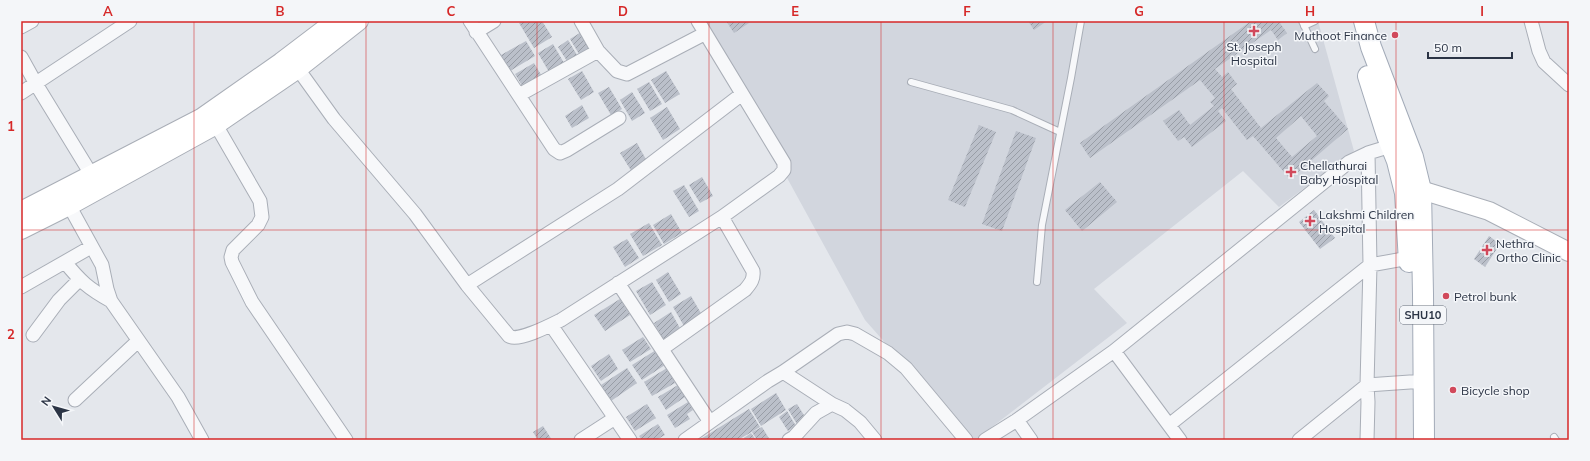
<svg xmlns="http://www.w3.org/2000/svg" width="1590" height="461" viewBox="0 0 1590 461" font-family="Mulish,sans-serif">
  <defs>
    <pattern id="building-hatch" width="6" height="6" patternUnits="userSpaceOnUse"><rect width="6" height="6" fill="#bbc0ca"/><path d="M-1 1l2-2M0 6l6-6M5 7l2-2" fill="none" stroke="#989da6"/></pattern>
  </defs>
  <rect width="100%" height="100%" fill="#e4e7ec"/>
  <path fill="#d2d6de" d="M701 21H1318L1354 151 1279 207 1243 171 1094 289 1127 323 975 440H971L865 320Z"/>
  <path fill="url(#building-hatch)" fill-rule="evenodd" d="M523 21H542L552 37 534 48 519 23Z
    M726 21H752L734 33Z
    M1028 21H1047L1034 30Z
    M1251 21H1283L1280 23 1287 33 1278 40 1271 30 1215 69 1222 77 1228 72 1237 84 1231 89 1261 128 1317 83 1329 96 1324 101 1348 129 1290 179 1253 136 1247 140 1222 108 1218 111 1226 121 1192 147 1184 137 1178 141 1163 121 1179 110 1190 125 1214 106 1210 102 1215 98 1200 80 1090 158 1080 143ZM1301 116 1317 136 1292 157 1276 138Z
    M583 31 592 46 579 54 570 39Z
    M568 40 577 55 567 61 558 47Z
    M526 41 535 56 510 71 501 55Z
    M553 44 564 63 549 72 538 53Z
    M534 63 543 78 524 89 515 74Z
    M582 71 594 92 581 100 568 79Z
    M666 71 680 94 665 103 651 80Z
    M649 82 662 104 650 111 637 89Z
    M609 87 622 109 611 115 598 93Z
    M632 92 645 113 632 121 620 100Z
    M582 105 589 118 572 128 565 116Z
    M667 107 680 129 663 140 650 118Z
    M979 125 996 132 965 207 948 200Z
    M1016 131 1036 138 1002 231 982 224Z
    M637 143 648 163 632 172 620 153Z
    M702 177 713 196 700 203 689 185Z
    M1100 182 1117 202 1082 231 1065 210Z
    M684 185 699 211 689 217 673 191Z
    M1314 210 1335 238 1320 249 1299 222Z
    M671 214 682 233 664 244 653 225Z
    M649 223 662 245 643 256 630 234Z
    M1489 236 1500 244 1485 267 1474 259Z
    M627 239 639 258 625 267 613 247Z
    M668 272 681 294 669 302 656 280Z
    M652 282 666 305 650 315 636 291Z
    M691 296 702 315 684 326 673 307Z
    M620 299 630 315 605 331 594 315Z
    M671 312 681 330 664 340 654 323Z
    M643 337 651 349 630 362 622 350Z
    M656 350 665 365 642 380 632 365Z
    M609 354 618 369 601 381 591 366Z
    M627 368 637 383 611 401 601 385Z
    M667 368 675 383 652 396 644 382Z
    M678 385 685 397 666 410 658 397Z
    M776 393 786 410 761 426 751 409Z
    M688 402 693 410 687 414 690 419 675 428 667 415Z
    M647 404 656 418 635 431 626 417Z
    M797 404 807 420 798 426 788 409Z
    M749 409 760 427 738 440H699Z
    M787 411 796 426 788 431 779 417Z
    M658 424 665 435 656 440H642L639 436Z
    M543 426 552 440H538L533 432Z
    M762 427 770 440H757L752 432Z
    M751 433 756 440H745L744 438Z"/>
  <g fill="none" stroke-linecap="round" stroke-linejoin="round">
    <g stroke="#a9aeb7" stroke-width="8">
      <path id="lane" d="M1302 21 1315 49
        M1304 26 1315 21
        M911 82 1012 110 1060 132
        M1037 282 1042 225 1071 78 1081 21
        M1554 437 1556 440"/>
    </g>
    <g stroke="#a9aeb7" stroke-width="15">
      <path id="street" d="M470 21 554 149 560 153 567 150 619 118
        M581 21 598 51 617 71 627 74 704 34
        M1531 21 1539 51 1544 62 1569 85
        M21 27 32 21
        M476 32 494 21
        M21 57 36 84 91 174
        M298 69 334 119 415 214 467 285 509 336C518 342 551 325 561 320L722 217 779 176 784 170V163L698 21
        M21 93 130 21
        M519 95 598 51
        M216 125 260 201 262 217 258 225 233 250 231 257 232 262 252 302 346 440
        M65 198 102 265 107 289 111 301 178 397 202 440
        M65 262C80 281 89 289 111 301
        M618 283 710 422
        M467 285 618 189 742 94
        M21 287 91 247
        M551 325 630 440
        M33 335 59 300 79 280
        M662 349 745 290C751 283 754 279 753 271L722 217
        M1114 351 1180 440
        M783 372 832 404 845 410 860 422 875 440
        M75 400 138 341
        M1017 420 1031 440
        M1169 425 1370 265 1368 153
        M581 440 615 418
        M685 440 768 381 783 372 838 334 847 332 855 334 888 353 906 368 966 440
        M789 440 794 437 816 413 832 404
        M985 440 1017 420 1114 351 1349 162 1368 153 1391 146
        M1299 440 1367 385 1370 265 1409 258
        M1367 440 1368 402 1367 385 1410 382H1424"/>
    </g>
    <g stroke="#a9aeb7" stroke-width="20">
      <path id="secondary" d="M1407 193 1421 190 1489 211 1569 252
        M21 211 201 118 281 62 335 21
        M21 230 69 206 216 125 298 69 359 21"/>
    </g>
    <g stroke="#a3abb8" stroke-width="22">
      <path id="primary" d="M1364 21 1371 47 1413 157 1421 190 1423 294 1424 440
        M1368 76 1387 136 1397 161 1405 193 1409 262"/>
    </g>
    <use href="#lane" stroke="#f7f8fa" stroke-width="6"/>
    <use href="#street" stroke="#f7f8fa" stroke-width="13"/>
    <use href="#secondary" stroke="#fff" stroke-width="18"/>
    <use href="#primary" stroke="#fff" stroke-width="20"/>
  </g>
  <path fill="none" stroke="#d62828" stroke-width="1" stroke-opacity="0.55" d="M194 21V440M366 21V440M537 21V440M709 21V440M881 21V440M1053 21V440M1224 21V440M1396 21V440M21 230H1569"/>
  <g fill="#d1495b" stroke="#f4f6f9" stroke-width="1.5">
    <path d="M1252 25h4v4h4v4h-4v4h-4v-4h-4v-4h4z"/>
    <circle cx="1395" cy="35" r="4"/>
    <path d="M1289 166h4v4h4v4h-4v4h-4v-4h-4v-4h4z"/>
    <path d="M1308 215h4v4h4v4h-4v4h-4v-4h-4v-4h4z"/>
    <path d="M1485 244h4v4h4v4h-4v4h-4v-4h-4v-4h4z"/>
    <circle cx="1446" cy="296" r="4"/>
    <circle cx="1453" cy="390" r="4"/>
  </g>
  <g text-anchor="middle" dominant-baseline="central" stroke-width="3" stroke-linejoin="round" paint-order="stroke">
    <rect fill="#f4f6f9" stroke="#676e7b" stroke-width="1" x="1400" y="306" width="46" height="18" rx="3"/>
    <g font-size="11" font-weight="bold" fill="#2b3445">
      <text x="1423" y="315">SHU10</text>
    </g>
    <g font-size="12" fill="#2b3445" stroke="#f4f6f9" text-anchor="start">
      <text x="1387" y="35" text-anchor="end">Muthoot Finance</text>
      <text x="1254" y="46" text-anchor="middle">St. Joseph<tspan x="1254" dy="14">Hospital</tspan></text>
      <text x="1300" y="165">Chellathurai<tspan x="1300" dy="14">Baby Hospital</tspan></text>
      <text x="1319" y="214">Lakshmi Children<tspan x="1319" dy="14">Hospital</tspan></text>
      <text x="1496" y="243">Nethra<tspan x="1496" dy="14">Ortho Clinic</tspan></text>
      <text x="1454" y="296">Petrol bunk</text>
      <text x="1461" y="390">Bicycle shop</text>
    </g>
  </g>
  <rect width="1590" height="461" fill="none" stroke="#f4f6f9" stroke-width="44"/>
  <g transform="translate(54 407) rotate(307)" stroke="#f4f6f9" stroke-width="3" paint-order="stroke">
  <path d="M0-3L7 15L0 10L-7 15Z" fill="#2b3445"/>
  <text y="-6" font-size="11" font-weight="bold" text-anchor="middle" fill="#2b3445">N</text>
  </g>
  <path d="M1428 52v6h84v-6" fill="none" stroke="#2b3445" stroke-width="2"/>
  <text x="1434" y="52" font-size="12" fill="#2b3445" stroke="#f4f6f9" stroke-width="3" paint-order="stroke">50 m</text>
  <rect x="22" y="22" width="1546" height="417" fill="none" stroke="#d62828" stroke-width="1.5"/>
  <g font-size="13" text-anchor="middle" font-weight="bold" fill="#d62828">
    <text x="108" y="16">A</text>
    <text x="280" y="16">B</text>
    <text x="451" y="16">C</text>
    <text x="623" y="16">D</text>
    <text x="795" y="16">E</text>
    <text x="967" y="16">F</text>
    <text x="1139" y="16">G</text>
    <text x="1310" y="16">H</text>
    <text x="1482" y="16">I</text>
    <text x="11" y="131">1</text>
    <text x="11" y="339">2</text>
  </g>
</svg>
